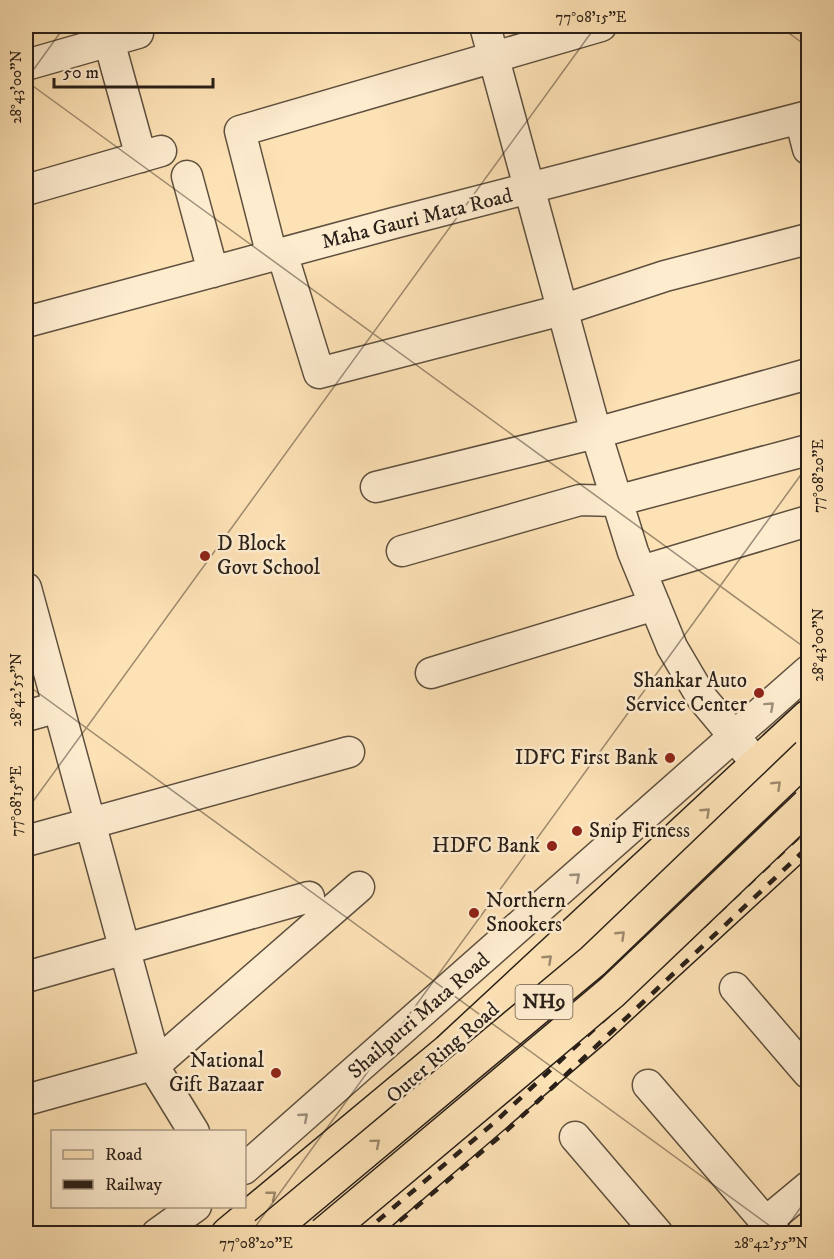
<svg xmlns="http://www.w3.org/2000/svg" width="834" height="1259" viewBox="0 0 834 1259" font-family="'IM FELL DW Pica',serif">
  <rect width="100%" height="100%" fill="#fde2b5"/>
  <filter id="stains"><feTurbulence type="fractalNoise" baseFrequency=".00333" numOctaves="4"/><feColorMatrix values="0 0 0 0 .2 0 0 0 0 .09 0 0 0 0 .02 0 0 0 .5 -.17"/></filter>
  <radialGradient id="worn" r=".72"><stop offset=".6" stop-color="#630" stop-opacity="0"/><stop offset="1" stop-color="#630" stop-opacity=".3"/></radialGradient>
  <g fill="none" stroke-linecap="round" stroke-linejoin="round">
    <g stroke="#5e503f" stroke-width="33">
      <path id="minor" d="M485 26 596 433 633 552 672 647 702 698 758 765
        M109 41 141 157
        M26 65 138 33 136 26
        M800 118 808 149
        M187 176 213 272
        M26 190 161 151
        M282 253 319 373 562 310 665 276 808 239
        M272 256 240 131 601 26
        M26 322 394 223 808 116
        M376 487 596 433 808 374
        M402 551 580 500 616 501 808 450
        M641 571 808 521
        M26 588 159 1075 194 1132
        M431 673 655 605
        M26 716 58 707
        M26 841 349 752
        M26 977 309 897
        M735 988 808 1073
        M648 1085 776 1234
        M26 1100 156 1064 359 887
        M575 1137 658 1234
        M244 1169 808 671
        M766 1222 808 1187
        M157 1234 196 1206"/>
    </g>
    <g stroke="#291f18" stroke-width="36">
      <path id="major" d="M228 1234 448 1051 808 717
        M356 1234 599 1026 808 834"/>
    </g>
    <use href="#minor" stroke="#feeccf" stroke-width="30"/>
    <use href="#major" stroke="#fde2b5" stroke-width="33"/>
    <path stroke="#291f18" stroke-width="4.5" stroke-dasharray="10 10" stroke-linecap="butt" d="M362 1234 495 1122 808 828
      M384 1234 504 1133 808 847"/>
    <g stroke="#291f18" stroke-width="36" stroke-linecap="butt">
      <path id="highway-bridge" d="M266 1234 593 961 808 755
        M324 1234 612 992 808 805"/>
    </g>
    <use href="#highway-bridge" stroke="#fde2b5" stroke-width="33"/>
  </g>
  <defs><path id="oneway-chevron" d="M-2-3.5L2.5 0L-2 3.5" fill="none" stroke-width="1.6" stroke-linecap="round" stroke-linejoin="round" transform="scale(1.5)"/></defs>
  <g stroke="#9e907d">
    <use href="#oneway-chevron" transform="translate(770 706) rotate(-42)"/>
    <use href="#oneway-chevron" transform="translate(576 877) rotate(-41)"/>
    <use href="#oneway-chevron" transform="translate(304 1117) rotate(-41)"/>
  </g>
  <g stroke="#9e8a6e">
    <use href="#oneway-chevron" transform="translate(777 785) rotate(-44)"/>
    <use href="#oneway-chevron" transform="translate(706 812) rotate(-43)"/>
    <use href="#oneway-chevron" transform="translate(621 935) rotate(-44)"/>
    <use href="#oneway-chevron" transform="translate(548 959) rotate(-43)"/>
    <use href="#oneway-chevron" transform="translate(376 1143) rotate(-40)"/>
    <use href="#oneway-chevron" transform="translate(272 1195) rotate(-39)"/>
  </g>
  <path fill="none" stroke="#291f18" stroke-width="1.5" stroke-opacity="0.45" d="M779 26 808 47M26 80 65 26M26 81 808 650M26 684 781 1234M26 811 596 26M250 1234 808 465M782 1234 808 1197"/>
  <g fill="#8f2418" stroke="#feeccf" stroke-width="2">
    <circle cx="205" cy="556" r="6"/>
    <circle cx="759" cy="693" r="6"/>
    <circle cx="670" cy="758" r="6"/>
    <circle cx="577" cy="831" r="6"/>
    <circle cx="552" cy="846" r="6"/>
    <circle cx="474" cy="913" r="6"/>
    <circle cx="276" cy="1073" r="6"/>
  </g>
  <g text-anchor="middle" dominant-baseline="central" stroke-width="5" stroke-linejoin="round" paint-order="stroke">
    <rect fill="#feeccf" stroke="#695c4f" stroke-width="1.5" x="515.5" y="985" width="57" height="34" rx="4.5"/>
    <g font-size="20" font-weight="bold" fill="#291f18">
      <text x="544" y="1002">NH9</text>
    </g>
    <g font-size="21" fill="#291f18" stroke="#feeccf">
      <text transform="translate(417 219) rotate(-14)">Maha Gauri Mata Road</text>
      <text transform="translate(419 1016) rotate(-41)">Shailputri Mata Road</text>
      <text transform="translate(443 1053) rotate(-41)">Outer Ring Road</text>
    </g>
    <g font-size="21" fill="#291f18" stroke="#feeccf" text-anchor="end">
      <text x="217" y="544" text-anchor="start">D Block<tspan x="217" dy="24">Govt School</tspan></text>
      <text x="747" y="681">Shankar Auto<tspan x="747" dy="24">Service Center</tspan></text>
      <text x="658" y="758">IDFC First Bank</text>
      <text x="589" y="831" text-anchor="start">Snip Fitness</text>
      <text x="540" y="846">HDFC Bank</text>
      <text x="486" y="901" text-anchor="start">Northern<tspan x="486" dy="24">Snookers</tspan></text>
      <text x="264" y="1061">National<tspan x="264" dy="24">Gift Bazaar</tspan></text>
    </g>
  </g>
  <rect width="834" height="1259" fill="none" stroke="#fde2b5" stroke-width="66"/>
  <rect x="51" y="1130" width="195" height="78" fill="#feeccf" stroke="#a99a86" stroke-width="1.5"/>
  <rect x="63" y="1150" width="30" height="9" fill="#fde2b5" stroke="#a99a86" stroke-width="1.5"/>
  <text x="105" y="1160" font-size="18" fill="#291f18">Road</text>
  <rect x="63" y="1180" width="30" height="9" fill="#291f18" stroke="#a99a86" stroke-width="1.5"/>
  <text x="105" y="1190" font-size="18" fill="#291f18">Railway</text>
  <path d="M54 78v9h159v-9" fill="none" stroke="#291f18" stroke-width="3"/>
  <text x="63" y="78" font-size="18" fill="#291f18" stroke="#feeccf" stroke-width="4.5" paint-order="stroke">50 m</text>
  <rect x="33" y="33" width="768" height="1193" fill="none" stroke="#291f18" stroke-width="2"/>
  <g font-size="15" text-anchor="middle" fill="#291f18">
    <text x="591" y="22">77°08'15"E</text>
    <text transform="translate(16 87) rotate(-90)" y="5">28°43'00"N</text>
    <text transform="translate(818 476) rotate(-90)" y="5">77°08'20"E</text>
    <text transform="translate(818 645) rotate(-90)" y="5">28°43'00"N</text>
    <text transform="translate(16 690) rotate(-90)" y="5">28°42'55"N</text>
    <text transform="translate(16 801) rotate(-90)" y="5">77°08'15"E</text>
    <text x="256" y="1248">77°08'20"E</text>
    <text x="771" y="1248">28°42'55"N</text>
  </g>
  <rect width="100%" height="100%" filter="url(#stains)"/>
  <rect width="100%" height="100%" fill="url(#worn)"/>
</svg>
